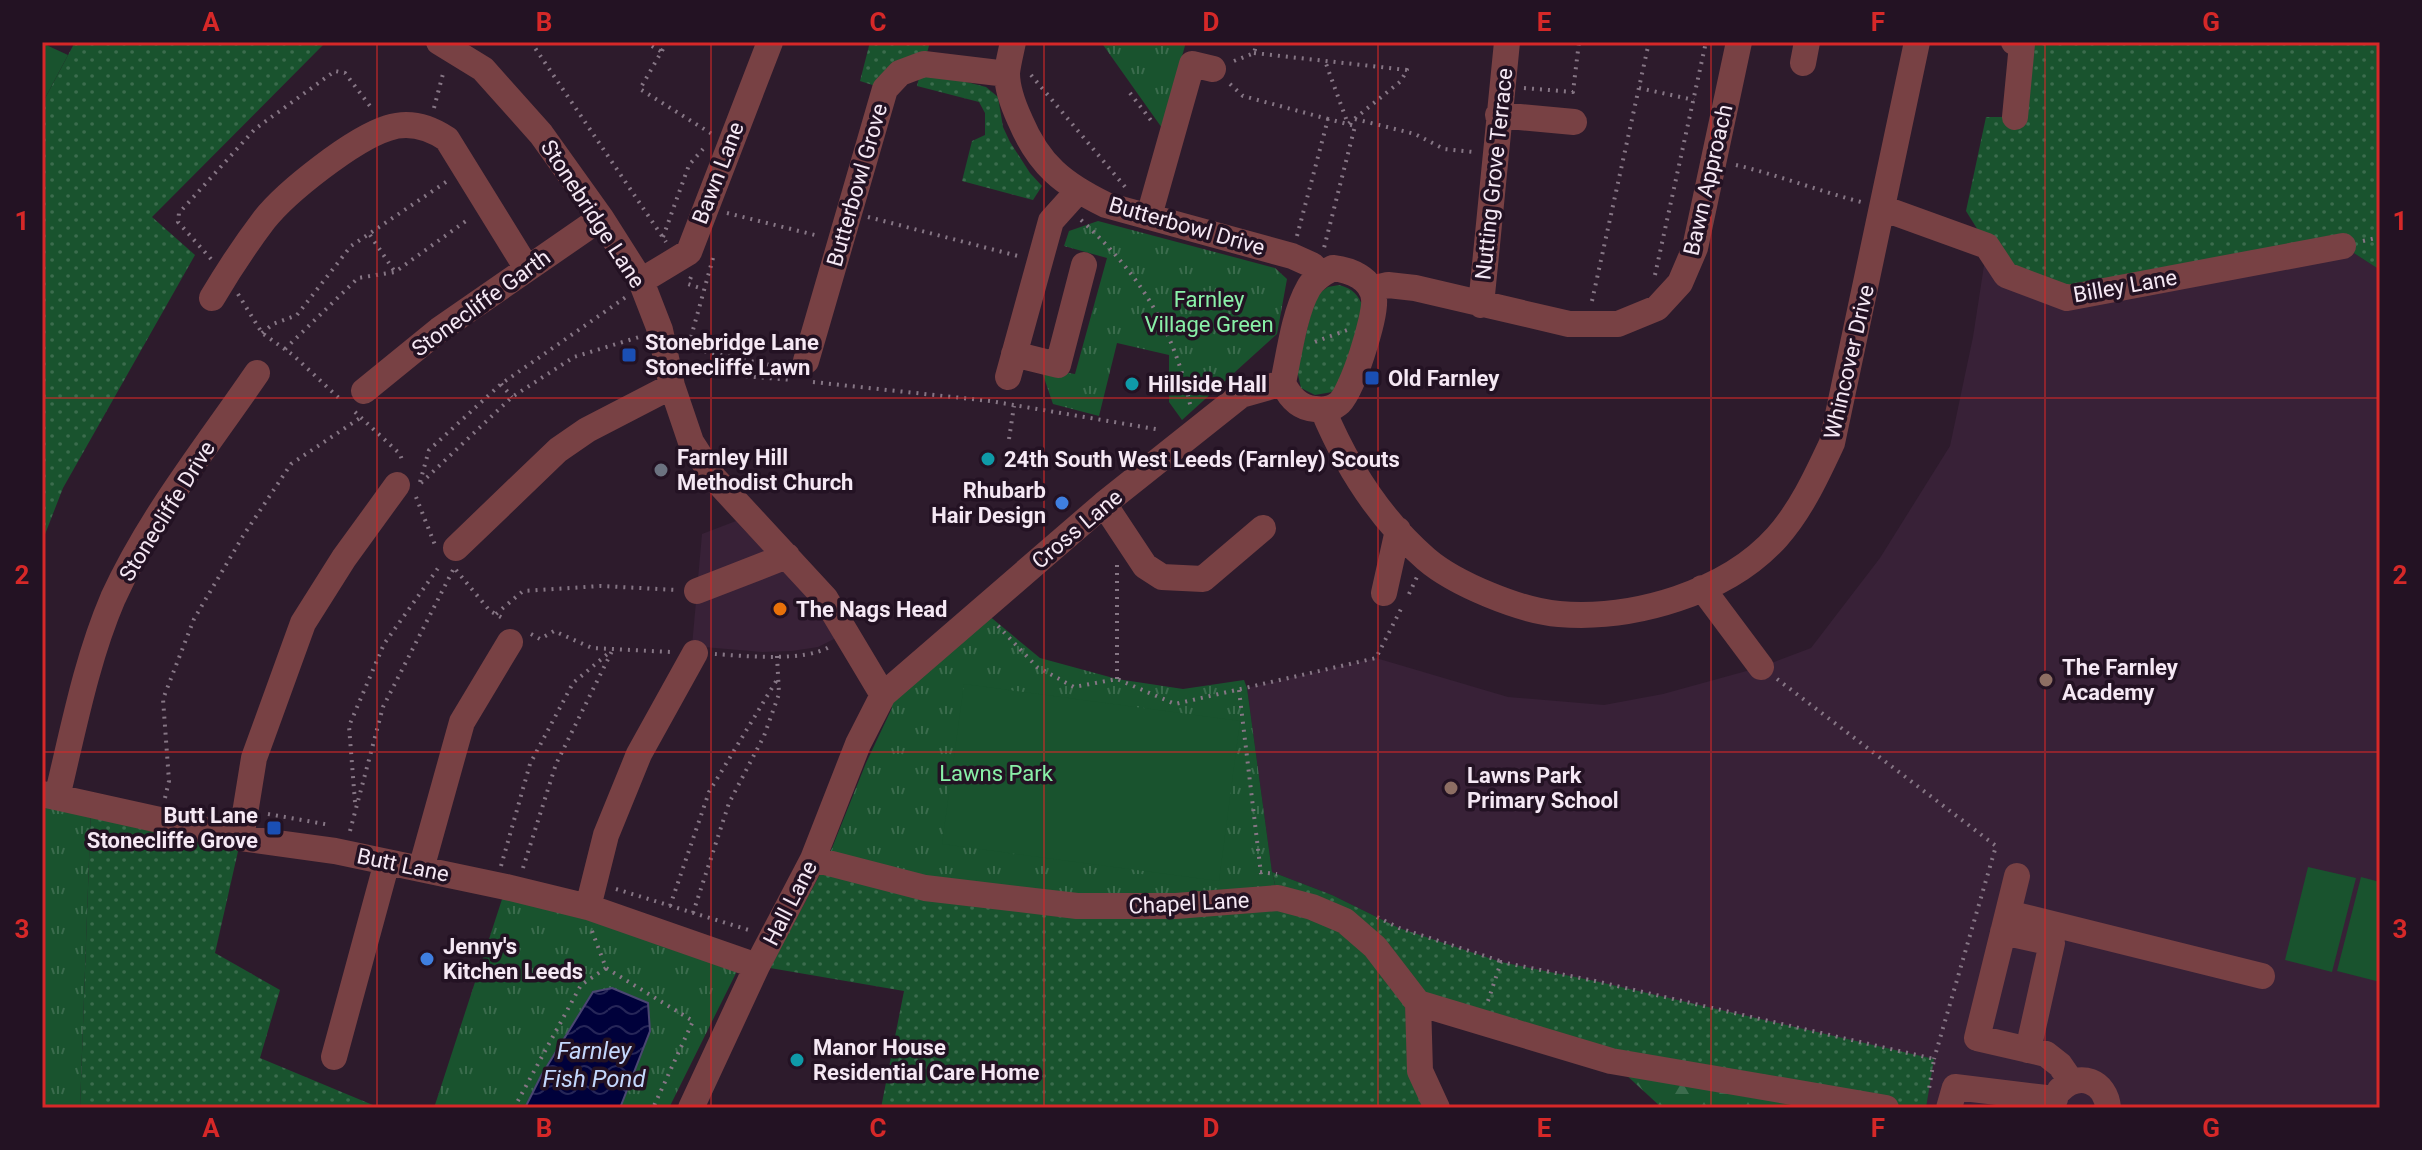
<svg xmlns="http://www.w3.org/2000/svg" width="2422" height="1150" viewBox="0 0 2422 1150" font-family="Roboto,sans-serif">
  <defs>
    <pattern id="grass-dots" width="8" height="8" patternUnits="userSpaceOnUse" patternTransform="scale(2)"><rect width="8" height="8" fill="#19532e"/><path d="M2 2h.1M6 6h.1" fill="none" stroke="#3b6c4d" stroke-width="1.8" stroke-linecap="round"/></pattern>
    <pattern id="forest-firs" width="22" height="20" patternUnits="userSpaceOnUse" patternTransform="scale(2)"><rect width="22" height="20" fill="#19532e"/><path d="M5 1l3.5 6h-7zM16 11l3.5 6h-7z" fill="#3b6c4d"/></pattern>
    <pattern id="park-tufts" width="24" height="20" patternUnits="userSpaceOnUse" patternTransform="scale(2)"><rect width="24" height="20" fill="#19532e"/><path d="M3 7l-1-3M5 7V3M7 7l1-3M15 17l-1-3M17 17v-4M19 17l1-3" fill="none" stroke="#3b6c4d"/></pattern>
    <pattern id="water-waves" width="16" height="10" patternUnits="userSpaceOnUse" patternTransform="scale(2)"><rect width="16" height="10" fill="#00013b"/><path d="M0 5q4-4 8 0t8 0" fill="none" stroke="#262658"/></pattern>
  </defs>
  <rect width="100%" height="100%" fill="#2d1b2c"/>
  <path fill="#382137" d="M1987 246H2343L2380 270V1108H1926L1933 1059 1595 981 1501 962 1399 928 1332 895 1272 872 1247 688 1376 658 1508 697 1604 705 1663 694 1761 667 1811 648 1880 558 1950 446 1973 337Z
    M736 521 816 605 836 638 818 647 792 651 762 652 692 646 702 534Z"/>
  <path fill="url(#grass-dots)" d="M75 42H326L152 217 195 255 63 488 42 542V104Z
    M870 42H930L924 64 885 89 860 81Z
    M2030 42H2380V270L2343 246 2067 298 2006 275 1966 211 1986 117H2015Z
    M936 74 986 87 998 97 1003 127 1010 142 1030 173 1042 186 1033 200 962 181 972 141 985 135V113L979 102 917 86 919 78Z
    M1339 285C1353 289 1358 294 1363 307L1342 379 1332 392 1315 395 1301 388 1297 370 1313 305 1318 294 1328 287Z
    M91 805 241 838 215 953 280 990 260 1058 380 1108H80Z
    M826 863 1278 897 1272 872 1332 895 1399 928 1501 962 1595 981 1934 1059 1926 1108H1886L1611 1061 1419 1003 1432 1108H881L904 991 770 968Z"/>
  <path fill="url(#forest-firs)" d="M1611 1061 1886 1108H1662Z"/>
  <path fill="url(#park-tufts)" d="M1101 42H1186L1162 128Z
    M1098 221 1275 268 1287 279 1277 334 1182 420 1169 402V355L1117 343 1099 416 1053 404 1041 369 1075 374 1107 258 1064 246 1069 231Z
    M982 610 1040 658 1117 679 1183 689 1244 680 1247 688 1272 872 1278 898 1077 906 826 863 866 763 892 708 883 695Z
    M42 794 91 805 80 1108H42Z
    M506 887 742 961 669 1108H434Z"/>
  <path fill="#19532e" d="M42 43 68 55 42 104Z
    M964 684 1240 721 1219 881 942 844Z
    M2308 867 2356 878 2332 972 2285 960Z
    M2361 877 2380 882V982L2337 971Z"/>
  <path fill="url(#water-waves)" stroke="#4a4672" stroke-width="2" d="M612 988 648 1003 650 1031 620 1108H525L541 1076 593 992Z"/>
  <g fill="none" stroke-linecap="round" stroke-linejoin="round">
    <path stroke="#867685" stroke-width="4" stroke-dasharray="2 6" stroke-linecap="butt" d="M531 42 666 242
      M645 42 662 52
      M667 42 640 89 712 134
      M1254 53 1407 70 1401 81 1348 124 1325 61
      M1234 61 1254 53 1257 42
      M1031 75 1126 188
      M1230 84 1243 96 1328 119
      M1524 88 1573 92 1579 42
      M1639 88 1694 100
      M1130 93 1153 123
      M434 108 444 70
      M1355 119 1415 134 1444 149 1473 152
      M1736 165C1778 175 1819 191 1861 202
      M727 213 819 236
      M868 217 1018 256
      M1081 220C1140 274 1175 330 1191 409
      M370 235 395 272
      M1297 236 1328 119 1355 126 1324 248
      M663 237 689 165 703 149
      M2363 241 2380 237
      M713 258 691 337 697 350 775 366 786 364
      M211 259 178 222 179 213 255 129 335 71 345 73 373 110
      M1655 275 1706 42
      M691 277 688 284 703 289
      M238 294 262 333 293 355 342 401
      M1592 301 1649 42
      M262 333 273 324 297 315 351 246 449 180
      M1315 342 1347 330
      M285 349 358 278 395 272 470 218
      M690 372 793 380
      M813 382 990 401 1161 430
      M501 384 512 397
      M355 412 400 454 403 463
      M1009 439 1014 406
      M420 482 429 450 501 384 626 297
      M421 483 512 397 574 357 639 337
      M416 497 435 545
      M1117 565V679
      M456 570 490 611 506 620
      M1409 594 1417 577
      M496 614 523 591 601 586 677 590
      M998 626 1037 667 1074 687 1117 679 1175 704 1376 658 1401 609
      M531 634 540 639 554 631 592 648 671 652
      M715 654C744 656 804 662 829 647
      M1777 679 1996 846 1934 1059
      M1239 690 1261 874
      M165 798 169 781 163 699 194 619 243 536 291 464 360 418
      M355 802 349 726 384 644 441 564
      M268 814 330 825
      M350 831 383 707 453 570
      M501 866 530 764 573 683 611 651
      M523 868 556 764 612 651
      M1260 872 1277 874
      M616 889 752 931
      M670 906 709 792 778 678
      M693 913 729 803 764 736 779 694 777 656
      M1377 917 1399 928 1500 961
      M592 931 606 968 693 1021 653 1108
      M1488 1001 1501 962 1595 981 1934 1059 1929 1089
      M514 1108 581 985 606 968"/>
    <path stroke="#784144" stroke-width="26" d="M439 42 483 69 541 134 601 218 641 281 660 330 672 386 691 442 714 478 825 598 883 695
      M1013 42C1011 52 1008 63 1007 73 1007 88 1014 107 1020 120 1039 165 1063 184 1106 205L1292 256 1312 265 1321 274
      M2014 42 2022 44 2015 117
      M1803 63 1807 42
      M1498 115 1574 122
      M1882 208 1987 246 2006 275 2067 298 2343 246
      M1149 216 1192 64 1213 69
      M1333 268C1350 270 1372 278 1374 299 1376 316 1352 394 1338 404 1332 409 1323 410 1315 409 1299 408 1289 396 1283 383 1289 355 1294 314 1308 289 1313 279 1323 273 1333 268Z
      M641 281 689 252 770 42
      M1371 289 1388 285 1415 288 1569 324H1618L1657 308 1680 283 1695 248 1739 42
      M212 298C228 271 245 245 264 220 286 192 353 139 388 128 409 121 429 127 447 139L526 267
      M1481 305 1507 42
      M1014 354 1058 365 1084 265
      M806 361 885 89 900 73 924 64 1007 74
      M1008 377 1051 221 1078 191
      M364 391 439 330 601 218
      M1323 410C1346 465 1380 519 1426 559 1455 584 1521 611 1559 614 1633 620 1727 593 1777 537 1801 510 1817 475 1832 443L1917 42
      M1104 504 1145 566 1162 577 1203 579 1263 528
      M456 548 558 450 587 430 672 386
      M1702 588 1761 667
      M697 591 787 556
      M1384 593 1398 530
      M42 794 241 838 335 851 506 887 588 907 757 966
      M57 797C73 731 86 661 113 598 150 517 207 446 257 373
      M241 838 254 758 303 623 344 558 397 485
      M813 859 925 888 1077 906H1176L1278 898 1312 907 1345 921 1375 947 1418 1003 1420 1071 1437 1108
      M421 869 462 722 510 642
      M2017 876 1977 1038 2046 1054 2060 1065 2071 1081
      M588 907 606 835 639 754 695 653
      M2008 913 2262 976
      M2003 932 2052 943 2028 1050
      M1418 1003 1611 1061 1886 1108
      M334 1057 387 862
      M2060 1090C2079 1071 2106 1081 2108 1108
      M691 1108 757 966 813 859 858 744 883 695 1104 504 1241 395 1283 383
      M1949 1108 1955 1087 2055 1099"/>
  </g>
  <path fill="none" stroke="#d62828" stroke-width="2" stroke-opacity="0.55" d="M377 42V1108M711 42V1108M1044 42V1108M1378 42V1108M1711 42V1108M2045 42V1108M42 398H2380M42 752H2380"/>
  <g fill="#1a4fb4" stroke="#231223" stroke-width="3">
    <rect x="621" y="347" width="16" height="16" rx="4"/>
    <rect x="1364" y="370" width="16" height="16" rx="4"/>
    <rect x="266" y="820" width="16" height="16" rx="4"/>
  </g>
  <g fill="#0f9aa8" stroke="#231223" stroke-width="3">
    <circle cx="1132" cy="384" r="8"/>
    <circle cx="988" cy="459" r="8"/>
    <circle cx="797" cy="1060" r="8"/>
  </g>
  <circle fill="#6b7280" stroke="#231223" stroke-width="3" cx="661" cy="470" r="8"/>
  <g fill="#3f7fe0" stroke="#231223" stroke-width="3">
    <circle cx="1062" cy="503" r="8"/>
    <circle cx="427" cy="959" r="8"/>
  </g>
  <circle fill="#e8710a" stroke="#231223" stroke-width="3" cx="780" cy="609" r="8"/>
  <g fill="#8d6e63" stroke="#231223" stroke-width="3">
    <circle cx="2046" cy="680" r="8"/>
    <circle cx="1451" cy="788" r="8"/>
  </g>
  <g text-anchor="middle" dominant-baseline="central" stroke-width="7" stroke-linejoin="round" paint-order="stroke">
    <g font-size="22" fill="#f5e8f4" stroke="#231223">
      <text transform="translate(718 173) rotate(-69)">Bawn Lane</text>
      <text transform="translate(1494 174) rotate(-84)">Nutting Grove Terrace</text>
      <text transform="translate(1708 180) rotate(-77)">Bawn Approach</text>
      <text transform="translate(857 185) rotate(-74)">Butterbowl Grove</text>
      <text transform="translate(593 214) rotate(57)">Stonebridge Lane</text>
      <text transform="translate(1187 226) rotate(16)">Butterbowl Drive</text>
      <text transform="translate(2125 286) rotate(-10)">Billey Lane</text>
      <text transform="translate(481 303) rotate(-36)">Stonecliffe Garth</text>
      <text transform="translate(1849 362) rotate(-77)">Whincover Drive</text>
      <text transform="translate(167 511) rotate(-58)">Stonecliffe Drive</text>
      <text transform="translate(1077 529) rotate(-40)">Cross Lane</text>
      <text transform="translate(403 865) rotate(12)">Butt Lane</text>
      <text transform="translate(790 903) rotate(-63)">Hall Lane</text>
      <text transform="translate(1189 903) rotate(-3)">Chapel Lane</text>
    </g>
    <g font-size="22" fill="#89f0a8" stroke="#231223">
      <text x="1209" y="299">Farnley<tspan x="1209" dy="25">Village Green</tspan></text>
      <text x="996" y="773">Lawns Park</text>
    </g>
    <g font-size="22" font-weight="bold" fill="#f5e8f4" stroke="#231223" text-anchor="start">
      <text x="645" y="342">Stonebridge Lane<tspan x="645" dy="25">Stonecliffe Lawn</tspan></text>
      <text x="1388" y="378">Old Farnley</text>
      <text x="1148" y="384">Hillside Hall</text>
      <text x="677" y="457">Farnley Hill<tspan x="677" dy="25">Methodist Church</tspan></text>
      <text x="1004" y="459">24th South West Leeds (Farnley) Scouts</text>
      <text x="1046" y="490" text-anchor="end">Rhubarb<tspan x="1046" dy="25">Hair Design</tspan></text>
      <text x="796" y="609">The Nags Head</text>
      <text x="2062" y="667">The Farnley<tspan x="2062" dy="25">Academy</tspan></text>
      <text x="1467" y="775">Lawns Park<tspan x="1467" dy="25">Primary School</tspan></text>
      <text x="258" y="815" text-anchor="end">Butt Lane<tspan x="258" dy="25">Stonecliffe Grove</tspan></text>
      <text x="443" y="946">Jenny's<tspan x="443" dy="25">Kitchen Leeds</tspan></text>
      <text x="813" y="1047">Manor House<tspan x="813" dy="25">Residential Care Home</tspan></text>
    </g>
    <g font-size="24" font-style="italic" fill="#c4d8fd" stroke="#231223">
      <text x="594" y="1051">Farnley<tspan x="594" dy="28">Fish Pond</tspan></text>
    </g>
  </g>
  <rect width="2422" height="1150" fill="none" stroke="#231223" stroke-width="88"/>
  <rect x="44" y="44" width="2334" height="1062" fill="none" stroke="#d62828" stroke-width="3"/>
  <g font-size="26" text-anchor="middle" font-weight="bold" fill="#d62828">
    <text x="211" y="31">A</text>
    <text x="544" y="31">B</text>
    <text x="878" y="31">C</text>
    <text x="1211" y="31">D</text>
    <text x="1544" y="31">E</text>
    <text x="1878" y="31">F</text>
    <text x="2211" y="31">G</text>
    <text x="22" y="230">1</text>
    <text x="2400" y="230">1</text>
    <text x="22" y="584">2</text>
    <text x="2400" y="584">2</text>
    <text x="22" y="938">3</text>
    <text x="2400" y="938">3</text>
    <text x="211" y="1137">A</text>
    <text x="544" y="1137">B</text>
    <text x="878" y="1137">C</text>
    <text x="1211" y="1137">D</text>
    <text x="1544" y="1137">E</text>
    <text x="1878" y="1137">F</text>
    <text x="2211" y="1137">G</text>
  </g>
</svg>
